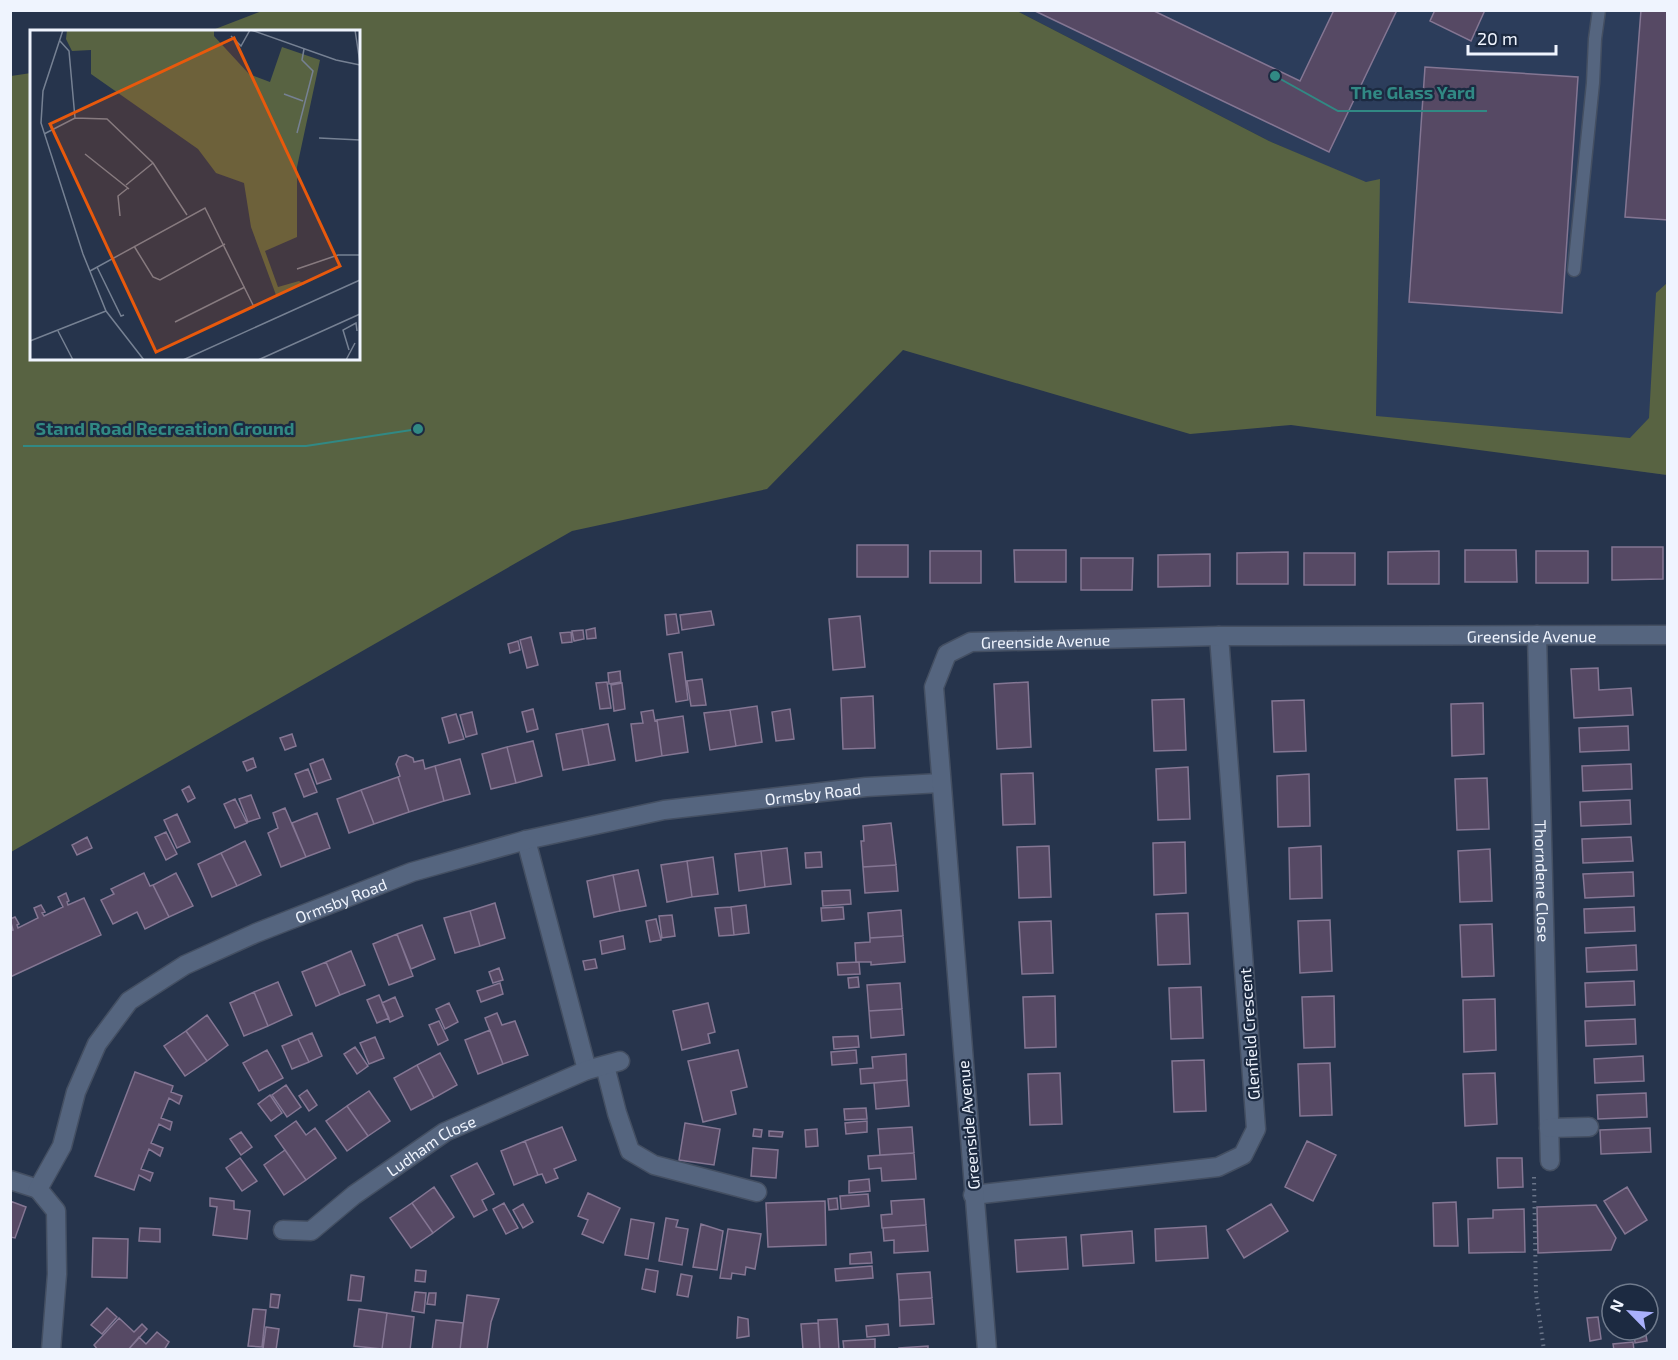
<svg xmlns="http://www.w3.org/2000/svg" width="1678" height="1360" viewBox="0 0 1678 1360" font-family="'Exo 2',sans-serif">
  <rect width="100%" height="100%" fill="#26344c"/>
  <path fill="#2c3d5b" d="M1017 11H1667V475L1365 434 1366 183 1269 141Z"/>
  <path fill="#586342" d="M262 11H1017L1269 141 1366 182 1380 179 1376 416 1630 438 1649 418 1656 293 1667 283V475L1291 425 1190 434 903 350 767 489 572 531 11 852V76L31 73 32 358H358V32L210 31Z"/>
  <path fill="#564964" stroke="#847693" stroke-width="1.5" d="M1033 10H1152L1300 81 1334 10H1397L1329 152Z
    M1435 10H1485L1471 41 1430 21Z
    M1641 10H1668V220L1625 217Z
    M1425 67 1578 77 1562 313 1409 302Z
    M857 545H908V577H857Z
    M1612 547H1663V579L1612 580Z
    M1014 550H1066V582H1015Z
    M1465 550H1516L1517 582H1465Z
    M930 551H981V583H930Z
    M1439 551V584H1388V552Z
    M1536 551H1588V583H1536Z
    M1288 552V584H1237V553Z
    M1304 553H1355V585H1304Z
    M1210 554V586L1158 587V555Z
    M1081 558H1133L1132 590H1081Z
    M711 611 714 625 682 630 680 615Z
    M676 614 679 633 667 635 665 615Z
    M860 616 865 667 833 670 829 619Z
    M595 628 596 638 587 639 586 630Z
    M583 630 584 639 574 641 572 631Z
    M571 632 572 642 562 643 560 633Z
    M531 637 538 665 527 668 520 640Z
    M518 641 520 650 510 653 508 644Z
    M682 652 688 700 676 702 669 654Z
    M1598 668 1599 690 1631 688 1633 715 1574 718 1571 669Z
    M620 671 621 682 609 684 608 673Z
    M702 679 706 705 691 706 687 681Z
    M607 682 611 708 600 709 596 683Z
    M1028 682 1031 747 997 749 994 684Z
    M622 683 625 709 614 711 611 685Z
    M873 696 875 748 843 749 841 698Z
    M1184 699 1186 750 1154 751 1152 700Z
    M1304 700 1306 751 1274 752 1272 701Z
    M1483 703 1484 754 1452 756 1451 704Z
    M757 706 762 742 736 746 730 710Z
    M533 709 538 729 527 732 522 712Z
    M790 709 794 739 776 741 772 712Z
    M653 710 655 721 657 720 662 756 636 761 631 724 643 723 641 712Z
    M730 710 736 746 710 750 704 713Z
    M472 712 477 734 466 737 460 715Z
    M456 714 464 739 449 743 442 718Z
    M683 716 688 752 662 756 657 720Z
    M608 724 615 760 589 765 582 729Z
    M1628 726 1629 750 1580 752 1579 728Z
    M582 729 589 765 563 770 556 734Z
    M292 734 296 746 285 750 280 738Z
    M533 741 542 776 516 783 507 747Z
    M507 747 516 783 491 789 482 754Z
    M406 755 413 758 414 762 423 760 425 769 435 766 444 801 409 812 398 777 400 776 396 764 399 757Z
    M253 758 256 767 247 771 243 762Z
    M323 759 331 779 317 784 310 764Z
    M460 759 470 794 444 801 435 766Z
    M1631 764 1632 789 1583 791 1582 766Z
    M1188 767 1190 819 1158 820 1156 769Z
    M308 769 317 792 304 797 295 774Z
    M1033 773 1035 824 1003 825 1001 774Z
    M1309 774 1310 826 1278 827 1277 776Z
    M398 777 409 812 374 824 361 790Z
    M1487 778 1489 829 1457 830 1455 779Z
    M189 786 195 798 188 802 182 790Z
    M361 790 374 824 349 833 337 799Z
    M251 795 260 818 248 822 239 799Z
    M235 799 247 823 235 828 224 804Z
    M1630 800 1631 824 1581 826 1580 802Z
    M285 808 306 857 281 867 268 833 278 828 273 813Z
    M317 813 330 848 306 857 292 823Z
    M177 814 190 842 177 848 164 820Z
    M891 823 896 865 863 867 861 841H864L863 826Z
    M166 832 177 854 166 860 155 837Z
    M87 837 92 848 77 855 72 845Z
    M1631 837 1633 861 1583 863 1582 839Z
    M245 841 261 875 237 886 221 853Z
    M1185 842 1186 893 1154 895 1153 843Z
    M1049 846 1051 897 1019 898 1017 847Z
    M1321 846 1322 898 1290 899 1289 848Z
    M787 848 791 884 765 887 761 851Z
    M1490 849 1492 901 1460 902 1458 851Z
    M761 851 765 887 739 891 735 854Z
    M821 852 822 867 806 868 805 853Z
    M221 853 237 886 212 897 198 864Z
    M713 857 718 894 692 897 687 861Z
    M687 861 692 897 667 902 661 865Z
    M896 865 898 891 865 893 863 867Z
    M638 870 646 906 620 911 613 875Z
    M1633 872 1634 896 1585 898 1583 874Z
    M144 873 150 886 153 885 169 917 145 929 137 912 113 924 101 900 114 894 111 889Z
    M176 873 193 906 169 917 153 885Z
    M613 875 620 911 594 917 587 881Z
    M850 890 851 904 823 906 822 891Z
    M66 893 69 901 67 902 68 905 84 898 101 935 10 977V931L13 930 10 919 15 917 19 924 17 925 18 928 38 918 34 908 41 905 45 912 42 913 44 916 63 907 58 897Z
    M495 903 505 938 480 946 470 911Z
    M746 905 749 933 734 935 731 907Z
    M731 907 734 935 719 936 715 908Z
    M843 907 844 919 822 921 821 908Z
    M1634 907 1635 931 1585 933 1584 909Z
    M901 910 903 936 870 938 868 913Z
    M470 911 480 946 455 953 444 918Z
    M1188 913 1190 964 1158 965 1156 914Z
    M672 915 675 936 662 938 659 916Z
    M656 919 661 940 650 942 646 921Z
    M1330 920 1332 971 1300 973 1298 921Z
    M1051 921 1053 973 1022 974 1019 922Z
    M1492 924 1494 976 1462 977 1460 925Z
    M422 925 435 959 411 969 397 934Z
    M397 934 413 976 389 985 373 944Z
    M623 936 625 949 602 954 600 941Z
    M903 936 905 962 871 965V962H856L855 943 870 942V938Z
    M1636 945 1637 970 1587 972 1586 948Z
    M351 951 365 985 340 995 326 962Z
    M595 959 597 968 585 970 583 961Z
    M326 962 340 995 316 1006 302 972Z
    M859 962 860 974 838 975 837 963Z
    M499 968 503 980 493 983 489 972Z
    M858 977 859 987 849 988 848 978Z
    M1634 981 1635 1005 1586 1007 1585 983Z
    M278 982 292 1015 268 1026 254 992Z
    M500 983 503 994 481 1002 477 991Z
    M900 983 902 1009 869 1011 867 985Z
    M1201 987 1203 1038 1171 1039 1169 988Z
    M254 992 268 1026 244 1036 230 1003Z
    M379 995 389 1018 377 1023 367 1000Z
    M1055 996 1056 1047 1025 1048 1023 997Z
    M1334 996 1335 1047 1304 1048 1302 997Z
    M395 997 403 1016 390 1022 382 1003Z
    M1495 999 1496 1050 1464 1052 1463 1000Z
    M449 1003 458 1022 445 1029 436 1009Z
    M708 1003 715 1032 708 1034 710 1043 682 1050 673 1011Z
    M902 1009 904 1035 871 1038 869 1011Z
    M497 1013 502 1025 515 1021 528 1055 503 1064 485 1018Z
    M207 1015 228 1045 207 1061 186 1031Z
    M1635 1019 1636 1044 1586 1046 1585 1021Z
    M439 1021 448 1040 438 1045 429 1025Z
    M490 1030 503 1064 478 1074 465 1040Z
    M186 1031 207 1061 185 1076 164 1046Z
    M312 1033 322 1056 309 1062 298 1039Z
    M858 1036 859 1047 834 1049 833 1037Z
    M375 1037 384 1058 369 1064 360 1043Z
    M298 1039 309 1062 292 1069 282 1046Z
    M355 1047 368 1066 357 1074 344 1054Z
    M267 1050 283 1078 259 1091 243 1063Z
    M738 1050 747 1087 731 1091 736 1114 703 1122 688 1061Z
    M856 1050 857 1063 832 1065 831 1052Z
    M440 1053 457 1085 434 1098 417 1065Z
    M906 1054 907 1080 861 1084 860 1069 873 1068 872 1057Z
    M1643 1056 1644 1081 1595 1083 1594 1059Z
    M1204 1060 1206 1111 1174 1112 1172 1061Z
    M1330 1063 1332 1115 1300 1116 1298 1064Z
    M417 1065 434 1098 411 1110 394 1078Z
    M135 1072 173 1086 171 1092 182 1096 179 1104 169 1098 161 1118 172 1122 170 1130 159 1124 151 1143 163 1148 160 1156 149 1149 141 1169 153 1173 150 1181 139 1175 134 1190 95 1176Z
    M1060 1073 1062 1124 1030 1125 1028 1074Z
    M1495 1073 1497 1124 1465 1126 1463 1074Z
    M907 1080 909 1106 876 1109 874 1083Z
    M286 1085 301 1107 287 1117 272 1095Z
    M307 1090 317 1105 309 1111 299 1096Z
    M369 1091 390 1121 368 1136 347 1106Z
    M1646 1093 1647 1117 1598 1119 1597 1095Z
    M270 1095 282 1113 271 1121 258 1104Z
    M347 1106 368 1136 347 1151 326 1121Z
    M866 1108 867 1119 845 1120 844 1109Z
    M296 1121 306 1135 315 1128 336 1158 306 1180 275 1136Z
    M867 1121V1132L846 1134 845 1123Z
    M685 1123 720 1129 714 1165 679 1160Z
    M562 1127 576 1160 554 1169 558 1178 546 1183 542 1174 538 1175 525 1141Z
    M912 1127 914 1153 880 1155 878 1129Z
    M1650 1128 1651 1152 1601 1154 1600 1130Z
    M754 1129 762 1130 761 1137 753 1136Z
    M817 1129 818 1146 806 1147 805 1130Z
    M769 1131 783 1132 782 1137 769 1136Z
    M241 1132 252 1147 241 1155 230 1139Z
    M525 1141 538 1175 514 1185 501 1151Z
    M1307 1141 1336 1155 1313 1201 1285 1187Z
    M753 1148 778 1150 776 1178 751 1176Z
    M285 1150 306 1180 284 1195 264 1165Z
    M914 1153 916 1179 882 1181 881 1168 869 1169 868 1156Z
    M240 1158 257 1181 242 1191 226 1168Z
    M1497 1158H1522L1523 1187 1498 1188Z
    M477 1163 494 1194 482 1200 487 1210 474 1217 451 1176Z
    M869 1179 870 1191 849 1193V1181Z
    M434 1187 454 1217 433 1233 412 1203Z
    M1627 1187 1647 1220 1625 1234 1604 1201Z
    M588 1193 620 1208 603 1243 582 1234 588 1220 578 1216Z
    M868 1194 869 1206 841 1209 840 1196Z
    M210 1198 234 1201V1209L250 1211 247 1239 213 1235 217 1207 210 1206Z
    M837 1198 838 1209 829 1210 828 1199Z
    M924 1199 926 1225 882 1228 881 1215 892 1214 891 1201Z
    M10 1201 26 1207 15 1238 10 1237Z
    M825 1201 826 1245 768 1247 766 1203Z
    M1456 1202 1458 1246H1434L1433 1203Z
    M412 1203 433 1233 411 1248 390 1218Z
    M504 1203 518 1228 506 1234 493 1209Z
    M523 1204 533 1222 523 1228 513 1210Z
    M1271 1204 1288 1231 1244 1258 1227 1230Z
    M1596 1205 1616 1238 1611 1250 1538 1253 1537 1207Z
    M1524 1209 1525 1252 1469 1253 1468 1219 1493 1218V1210Z
    M666 1218 678 1220 676 1227 688 1229 682 1265 659 1261Z
    M631 1219 654 1223 648 1259 625 1255Z
    M701 1224 723 1231 717 1270 693 1267Z
    M926 1225 928 1251 894 1253V1240L884 1241 883 1228Z
    M1206 1226 1208 1258 1156 1261 1155 1229Z
    M140 1228 160 1229V1242L139 1241Z
    M728 1229 761 1234 755 1269 746 1267 745 1275 732 1273 731 1279 720 1278Z
    M1132 1231 1134 1263 1083 1266 1081 1235Z
    M1066 1237 1068 1269 1017 1272 1015 1240Z
    M93 1238 128 1239 127 1278 92 1277Z
    M871 1252 872 1263 850 1264V1254Z
    M872 1266 873 1278 836 1281 835 1269Z
    M646 1269 658 1271 655 1292 642 1289Z
    M416 1270 426 1271 425 1282 415 1281Z
    M930 1272 932 1298 899 1300 897 1274Z
    M681 1274 692 1276 688 1297 677 1295Z
    M351 1275 364 1277 361 1301 348 1300Z
    M415 1292 426 1293 424 1313 412 1311Z
    M429 1293H436L435 1305 427 1304Z
    M271 1294 280 1295 278 1308 270 1307Z
    M467 1295 499 1299 491 1322 487 1350H460Z
    M932 1298 934 1324 900 1326 899 1300Z
    M107 1308 117 1317 102 1334 91 1325Z
    M253 1309 266 1310 262 1347 248 1346Z
    M359 1309 387 1313 382 1349 354 1346Z
    M387 1313 414 1317 410 1350 382 1349Z
    M738 1317 748 1319 749 1336 737 1338Z
    M1598 1317 1601 1339 1590 1341 1587 1318Z
    M119 1318 134 1332 142 1324 147 1329 128 1350H98L94 1345Z
    M837 1319 839 1350H820L818 1320Z
    M436 1320 463 1323 460 1350H432Z
    M818 1323 820 1350H803L801 1324Z
    M888 1324 889 1335 867 1337 866 1326Z
    M266 1327 279 1329 276 1350 263 1349Z
    M1634 1330H1645L1647 1341 1635 1343Z
    M157 1332 169 1342 164 1350H128L139 1337 146 1344Z
    M875 1339V1350H844L843 1341Z
    M1633 1342 1634 1350H1614L1613 1344Z
    M928 1346V1350H899V1348Z"/>
  <g fill="none" stroke-linecap="round" stroke-linejoin="round">
    <g stroke="#444f62" stroke-width="15">
      <path id="lane" d="M1574 270 1593 83 1595 39 1599 10"/>
    </g>
    <g stroke="#444f62" stroke-width="21">
      <g id="street">
        <path id="s1" d="M1537 635 1550 1161"/>
        <path d="M526 840 587 1070"/>
        <path d="M605 1066 617 1113 630 1151 654 1165 757 1192"/>
        <path d="M1549 1128 1589 1127"/>
        <path d="M10 1180 38 1189"/>
        <path d="M973 1195 1218 1167 1243 1155 1256 1129 1219 636"/>
        <path id="s2" d="M283 1230 311 1231 354 1195 445 1132 587 1070 620 1061"/>
        <path id="s3" d="M51 1350 57 1274 56 1211 38 1189 62 1146 76 1092 97 1044 129 1001 185 965 256 933 412 872 526 840 664 810 866 787 941 783"/>
        <path id="s4" d="M987 1350 934 687 947 654 971 642 1219 636 1668 635"/>
      </g>
    </g>
    <path stroke="#6a7589" stroke-width="4" stroke-dasharray="1.5 4.5" stroke-linecap="butt" d="M1534 1177 1536 1294 1544 1350"/>
    <use href="#lane" stroke="#55657f" stroke-width="12"/>
    <use href="#street" stroke="#55657f" stroke-width="18"/>
  </g>
  <g text-anchor="middle" dominant-baseline="central" stroke-width="4.5" stroke-linejoin="round" paint-order="stroke">
    <g font-size="16" fill="#eff4fe" stroke="#1c2a41">
      <text stroke="none"><textPath href="#s4" startOffset="1288">Greenside Avenue</textPath></text>
      <text stroke="none"><textPath href="#s4" startOffset="802">Greenside Avenue</textPath></text>
      <text stroke="none"><textPath href="#s3" startOffset="1100">Ormsby Road</textPath></text>
      <text stroke="none"><textPath href="#s1" startOffset="246">Thorndene Close</textPath></text>
      <text stroke="none"><textPath href="#s3" startOffset="614">Ormsby Road</textPath></text>
      <text transform="translate(1249 1034) rotate(-94)">Glenfield Crescent</text>
      <text transform="translate(968 1125) rotate(-95)">Greenside Avenue</text>
      <text stroke="none"><textPath href="#s2" startOffset="176">Ludham Close</textPath></text>
    </g>
  </g>
  <g transform="translate(30 30)">
    <rect width="330" height="330" fill="#26344c"/>
    <path d="M37 0H184V6L219 44 240 52 252 17 290 30 267 137V207L235 221 248 257 269 251 275 254 246 265 221 197 214 153 186 143 168 119 61 44V20L42 21 36 9Z" fill="#586342"/>
    <path fill="none" stroke="#768193" stroke-width="1.5" d="M33 0 13 61 11 93 53 224 76 281 114 330M221 0 306 30 330 35M325 0 330 33M201 6 211 16 220 0M30 11 39 21 45 88M254 64 273 71M267 103 283 41 272 30 274 19M14 104 45 88 77 89 123 133 157 185M289 108 330 110M55 124 99 159M96 155 123 133M90 186 88 166 98 158M104 216 123 247 130 250 195 214M67 237 91 286 94 285M267 239 308 225H330M60 241 175 178 224 277M145 292 215 257M28 301 43 330M0 311 76 281M319 320 313 300 326 293 327 301M153 330 330 250M228 330 330 284M316 330 325 313"/>
    <path fill="#e8590c" fill-opacity="0.15" stroke="#e8590c" stroke-width="3" d="M204 8 310 236 126 322 20 94Z"/>
    <rect width="330" height="330" fill="none" stroke="#eff4fe" stroke-width="3"/>
  </g>
  <path fill="none" stroke="#318984" stroke-width="2" d="M1275 76L1338 111H1487M418 429L306 446H23"/>
  <g fill="#318984" stroke="#1c2a41" stroke-width="2">
    <circle cx="1275" cy="76" r="6"/>
    <circle cx="418" cy="429" r="6"/>
  </g>
  <g font-size="18" text-anchor="middle" font-weight="bold" fill="#318984" stroke="#1c2a41" stroke-width="4.5" stroke-linejoin="round" paint-order="stroke">
    <text x="1413" y="99">The Glass Yard</text>
    <text x="165" y="435">Stand Road Recreation Ground</text>
  </g>
  <rect width="1678" height="1360" fill="none" stroke="#eff4fe" stroke-width="24"/>
  <g transform="translate(1630 1312) rotate(295)"><circle r="28" fill="#1c2a41" stroke="#707b8d" stroke-width="1.5"/>
  <path d="M0-4.5L10 22L0 15L-10 22Z" fill="#a9b0fc"/>
  <text y="-9" font-size="16" font-weight="bold" text-anchor="middle" fill="#eff4fe">N</text>
  </g>
  <path d="M1468 45v9h88v-9" fill="none" stroke="#eff4fe" stroke-width="3"/>
  <text x="1477" y="45" font-size="18" fill="#eff4fe" stroke="#1c2a41" stroke-width="4.5" paint-order="stroke">20 m</text>
</svg>
